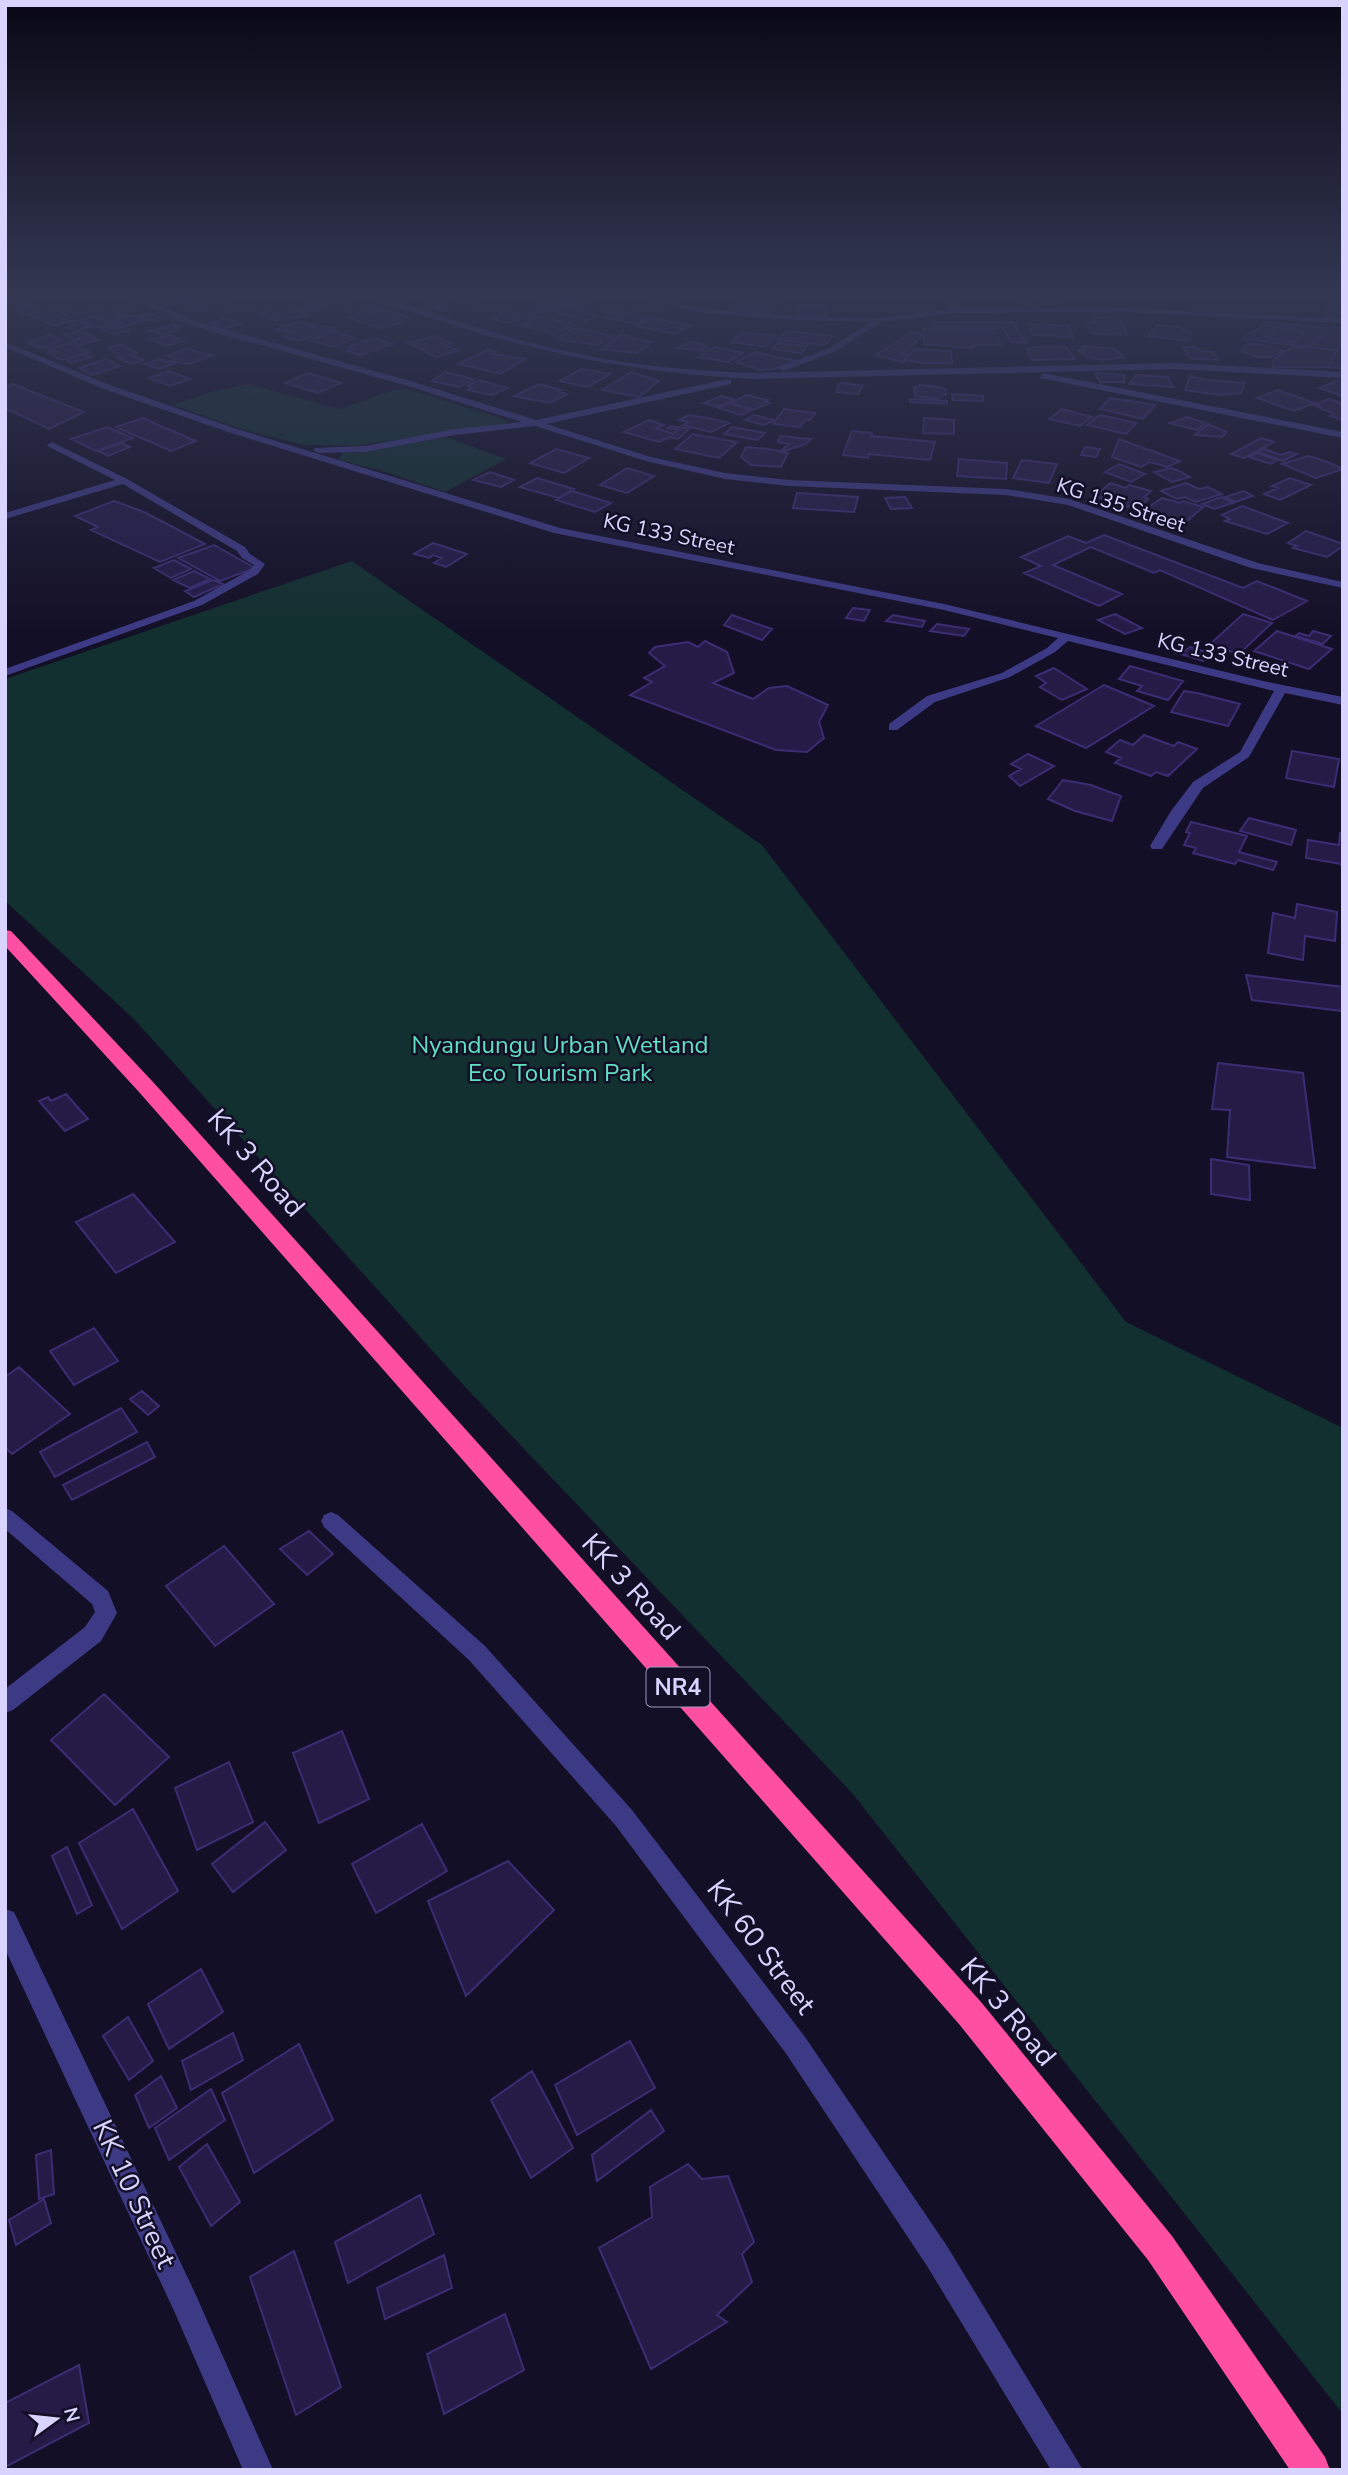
<svg xmlns="http://www.w3.org/2000/svg" width="1348" height="2475" viewBox="0 0 1348 2475" font-family="'Nunito Sans',sans-serif">
  <rect width="100%" height="100%" fill="#130f26"/>
  <path fill="#12302f" d="M248 384 340 409 394 390 407 389 504 419 508 423 355 446 305 445 244 430 173 405 207 393Z
    M446 437 506 459 445 492 380 470 339 460 342 452 357 453Z
    M352 561 762 845 1126 1322 1343 1428V2414L852 1793 467 1389 134 1019 5 901V679Z"/>
  <path fill="#241b47" stroke="#3b2d73" stroke-width="2" d="M43 290H81L53 296Z
    M189 290H218L192 298 178 294Z
    M226 290 245 297 225 303 205 297Z
    M274 290H322L303 297Z
    M424 290H466L442 299 431 295 437 293Z
    M487 290H519L525 291 508 298 484 292Z
    M555 290H563L582 295 571 299 548 292Z
    M770 290H800L793 295 768 292Z
    M818 290H858L857 296H818Z
    M866 290H930L907 295 896 293 897 290 883 293Z
    M1338 290H1343V319L1323 317Z
    M166 292 186 300 166 306 146 298Z
    M82 293 90 297 72 301 64 297Z
    M15 294 24 301 5 304V296Z
    M461 294 475 301 442 311 433 308 441 306 432 302Z
    M333 295 349 301 333 307 314 302Z
    M1026 296 1054 297 1056 304 1025 305Z
    M203 298 220 305 196 312 178 305Z
    M562 298 574 302 547 312 530 307 551 299Z
    M747 299 779 304 769 314 736 309Z
    M579 301 593 305 578 311 597 316 586 321 553 312Z
    M309 304 325 308 313 312 298 308Z
    M369 304 408 317 401 320 391 317 402 322 381 329 348 317 374 311 384 313 372 309 367 311 357 308Z
    M29 305 42 310 26 315 14 310Z
    M796 305 826 306V316L796 315Z
    M509 306 533 313 530 315 533 316 506 323 493 319Z
    M77 307 88 312 69 317 59 312Z
    M279 307 287 311 296 309 310 315 275 321 258 312Z
    M618 309 649 317 635 324 603 317Z
    M44 310 71 321 54 326 29 315Z
    M108 310 126 315 112 320 95 315Z
    M149 313 165 319 154 322 138 316Z
    M134 315 146 320 126 326 113 320Z
    M93 316 115 324 102 328 80 320Z
    M538 317 552 319 574 325 552 334 521 325Z
    M1115 317 1122 322 1127 335 1092 333 1085 323 1095 322 1094 318Z
    M227 318 241 324 223 329 210 323Z
    M652 318 690 326 675 334 636 326Z
    M77 320 91 327 76 331 67 327 76 325 71 322Z
    M298 322 312 328 314 327 303 323 336 328 298 341 284 336 293 333 276 329Z
    M931 322H1013L1027 343 1011 342 1003 328 935 327Z
    M1267 322 1326 328 1310 347 1243 339Z
    M115 324 129 330 114 334 100 329Z
    M173 324 178 326 174 327 179 328 175 330H178L163 335 151 331Z
    M1030 324 1069 326 1073 337 1032 335Z
    M1157 325 1180 327 1192 334 1188 341 1148 336Z
    M1278 327 1292 329 1304 333 1294 343 1265 336Z
    M1331 327 1343 328V368L1328 367 1337 350 1310 347Z
    M573 329 593 330 610 336 615 335 597 345 555 339Z
    M923 329 994 330 1001 345H975L972 348 924 344Z
    M80 331 90 335 74 340 64 335Z
    M334 331 355 338 333 347 311 340Z
    M786 331 832 336 825 345 778 340Z
    M743 332 776 336 765 347 732 342Z
    M911 332 923 335 903 354 909 355 904 362 876 355Z
    M50 335 63 341 41 349 27 342Z
    M170 335 184 341 166 346 152 340Z
    M620 335 633 337 632 338 652 342 637 353 601 349Z
    M91 336 98 340 79 345 71 341Z
    M435 336 451 343 446 345 459 351 436 357 408 343Z
    M373 338 392 344 360 355 348 351 354 349 347 347Z
    M690 342 702 344 700 345 708 347 702 351 678 348Z
    M68 343 89 352 61 360 48 352 54 351 49 349Z
    M778 343 807 346 801 353 772 349Z
    M121 344 137 353 130 355 143 360 132 364 116 357 121 356 108 348Z
    M1247 344H1259L1284 351 1271 357H1256L1241 351Z
    M1082 346 1115 349 1124 357 1103 360 1088 357 1078 350H1085Z
    M715 347 743 353 728 362 698 357Z
    M1034 347H1066L1075 359 1032 360 1027 349Z
    M1183 347H1195L1200 351 1213 352 1218 360 1189 358Z
    M1292 347H1310L1337 350 1328 367H1273V361Z
    M186 348 198 352 212 355 190 364 169 361 176 359 167 356Z
    M914 349 951 351 952 363H923L905 360Z
    M487 350 496 352 493 354 525 359 500 374 459 364Z
    M755 352 796 361 774 369 759 370 736 362Z
    M84 354 91 357 72 363 65 359Z
    M105 359 120 366 92 375 79 368Z
    M159 359 173 364 158 369 144 364Z
    M581 369 610 374 588 387 560 381Z
    M169 371 190 379 170 386 149 378Z
    M445 372 470 378 473 380 459 387 432 381Z
    M631 372 659 381 639 397 602 390Z
    M308 373 341 383 318 393 285 383Z
    M1095 373 1124 375 1125 382H1100Z
    M1136 375 1168 377 1173 387 1129 384Z
    M1190 376 1205 380 1245 383 1241 393 1220 395 1185 390Z
    M479 380 507 388 492 395 467 390 472 388 467 386Z
    M1336 381 1343 382V394L1339 395 1320 388Z
    M842 383 863 386 858 394 837 392 838 385Z
    M13 384 84 412 49 429 5 408V387Z
    M539 384 561 390 558 391 567 394 550 403 514 396Z
    M919 385 939 387 945 389 946 394 937 399 915 396 914 388Z
    M1278 390 1315 403 1294 411 1257 398Z
    M952 394 983 396V401L953 400Z
    M747 395 767 400 764 401 769 403 753 410 730 403Z
    M721 396 735 400 717 407 704 403Z
    M1110 398 1155 405 1143 419 1100 409Z
    M910 399 947 401V404L910 402Z
    M1329 399 1343 404V420L1330 416 1334 414 1314 405Z
    M729 403 751 410 741 415 719 408Z
    M784 409 815 413 810 420H805L800 427 773 424Z
    M1062 409 1092 417 1080 426 1049 419Z
    M689 415 713 419 729 423 711 432 683 425 688 422 679 420Z
    M754 415 774 420 764 425 745 420Z
    M1100 415 1136 423 1126 434 1087 425Z
    M1187 417 1205 423 1197 430 1170 423Z
    M142 418 196 441 171 451 116 427Z
    M924 418 954 420V434L923 433Z
    M649 420 664 425 656 428 673 434 678 430 667 428 671 426 689 429 678 439 670 437 659 442 624 432Z
    M1208 424 1227 432 1222 437 1195 435Z
    M107 427 133 438 96 451 71 439Z
    M732 427 765 433 757 440 724 434Z
    M852 431 872 433 871 436 935 442 930 460 869 454 868 458 843 455Z
    M693 434 737 442 719 458 675 449Z
    M780 436 811 439 806 444 780 452 789 444 778 442Z
    M1261 438 1274 442 1244 458 1231 454Z
    M1119 439 1180 461 1167 467 1150 462 1141 467 1112 457Z
    M122 443 130 447 108 456 98 451Z
    M746 447 768 449 788 453 781 467 751 465 741 457Z
    M1085 447 1100 449 1096 457 1081 455Z
    M556 449 589 458 564 473 530 463Z
    M1264 449 1281 455 1289 452 1297 454 1283 461 1258 452Z
    M1257 453 1278 460 1271 464 1249 457Z
    M1308 456 1328 462 1343 469 1316 478 1282 464Z
    M959 459 1007 463 1006 479 957 476Z
    M1022 460 1057 464 1049 483 1013 478Z
    M1119 464 1145 474 1131 482 1105 472Z
    M627 468 654 476 627 493 600 485Z
    M1172 468 1179 471 1190 477 1172 482 1154 472Z
    M490 472 514 480 501 487 473 480Z
    M537 478 574 489 558 498 520 487Z
    M1290 478 1311 485 1280 500 1264 494 1278 488 1272 486Z
    M1110 483 1126 488 1129 485 1151 491 1144 497 1148 499 1140 506 1131 504 1128 507 1095 496Z
    M1186 483 1199 489 1208 487 1222 494 1196 502 1185 497 1177 499 1161 491Z
    M572 491 611 503 595 512 556 500Z
    M1244 491 1253 496 1235 502 1225 497Z
    M797 493 858 497 854 512 793 508Z
    M905 497 912 508 891 509 885 498Z
    M1221 497 1233 503 1214 509 1202 504Z
    M1162 498 1180 503 1183 501 1203 507 1184 524 1149 514 1152 512 1144 510Z
    M114 501 144 512 205 544 160 562 91 530 98 527 75 516Z
    M1242 506 1288 523 1267 534 1225 521 1230 519 1222 515Z
    M1306 531 1343 544V546L1327 557 1293 548 1297 546 1288 543Z
    M1104 535 1243 588 1257 581 1307 601 1273 620 1160 570 1154 573 1091 547 1053 565 1122 594 1099 606 1024 573 1041 566 1021 557 1068 536 1086 543Z
    M433 543 467 554 446 567 434 563 442 558 433 555 429 558 414 554Z
    M214 545 255 568 220 581 178 558Z
    M174 560 191 569 171 578 154 568Z
    M194 571 210 579 190 588 173 580Z
    M213 580 223 584 194 597 185 591Z
    M853 608 870 610 864 621 846 618Z
    M1115 614 1142 628 1125 634 1098 620Z
    M1243 614 1272 623 1239 654 1209 645Z
    M732 615 772 629 762 640 724 625Z
    M893 615 925 621 922 627 886 621Z
    M937 624 969 629 964 636 930 631Z
    M1277 631 1332 649 1309 669 1254 651Z
    M1313 631 1331 636 1323 644 1295 636 1299 633 1309 636Z
    M705 641 727 652 734 673 713 683 753 699 769 688 787 686 828 705 819 722 824 738 807 752 776 750 630 695 652 682 644 678 665 666 649 653 655 647 688 642 698 647Z
    M1190 647 1212 654 1203 661 1181 654Z
    M1130 666 1183 681 1168 700 1137 691 1142 686 1119 679Z
    M1054 668 1087 689 1062 700 1040 687 1046 683 1036 676Z
    M1104 685 1154 706 1086 748 1036 726Z
    M1184 691 1197 693 1240 704 1228 726 1171 712Z
    M1144 735 1174 746 1178 742 1197 749 1168 776 1156 772 1151 776 1115 763 1121 758 1106 752 1120 740 1133 745Z
    M1292 751 1339 759 1334 787 1286 778Z
    M1028 754 1054 766 1020 786 1009 776 1021 769 1011 764Z
    M1063 780 1091 785 1121 796 1112 821 1075 811 1048 799Z
    M1249 818 1296 830 1291 845 1240 831Z
    M1191 822 1247 836 1239 852 1277 862 1273 870 1238 860 1235 864 1193 853 1196 848 1184 845 1190 833 1186 832Z
    M1340 833H1343V870L1341 864 1306 858 1308 840 1339 845Z
    M1297 904 1337 912 1335 941 1305 936 1303 960 1268 953 1273 913 1295 918Z
    M1246 975 1343 987V1011L1252 1000Z
    M1218 1063 1303 1073 1315 1168 1227 1157 1230 1110 1212 1109Z
    M66 1094 88 1119 65 1131 39 1101 48 1097 51 1101Z
    M1211 1159 1249 1165 1250 1200 1211 1194Z
    M133 1194 175 1242 116 1273 76 1222Z
    M94 1328 118 1361 74 1385 50 1351Z
    M19 1367 70 1414 12 1454 5 1447V1377Z
    M142 1391 159 1406 148 1415 130 1399Z
    M121 1408 137 1432 55 1477 40 1452Z
    M147 1442 155 1457 72 1500 63 1485Z
    M309 1531 333 1554 307 1575 280 1549Z
    M224 1546 274 1604 215 1646 166 1586Z
    M104 1694 169 1757 115 1805 51 1740Z
    M342 1731 369 1799 319 1823 293 1753Z
    M229 1762 253 1822 197 1850 175 1788Z
    M133 1809 178 1891 122 1929 79 1843Z
    M265 1822 286 1850 233 1892 212 1864Z
    M422 1824 447 1871 376 1913 352 1864Z
    M67 1847 92 1905 77 1914 52 1856Z
    M508 1861 554 1910 466 1996 428 1901Z
    M201 1969 223 2012 169 2049 148 2004Z
    M128 2017 153 2061 129 2080 103 2036Z
    M233 2033 243 2060 191 2090 182 2061Z
    M630 2041 655 2088 577 2135 555 2085Z
    M299 2044 333 2120 254 2173 222 2093Z
    M532 2071 573 2148 531 2178 491 2100Z
    M161 2076 177 2108 149 2128 135 2095Z
    M211 2089 225 2120 169 2160 155 2128Z
    M651 2110 664 2131 597 2181 592 2155Z
    M207 2144 240 2202 211 2226 179 2167Z
    M51 2150 54 2194 39 2199 36 2155Z
    M688 2164 702 2179 728 2176 754 2242 742 2254 752 2282 717 2315 727 2322 651 2369 599 2248 652 2217 650 2187Z
    M420 2195 434 2234 348 2283 335 2242Z
    M44 2199 51 2223 16 2245 9 2220Z
    M294 2251 341 2387 296 2415 250 2277Z
    M444 2255 452 2288 385 2319 377 2288Z
    M505 2314 524 2370 444 2414 427 2354Z
    M79 2365 89 2423 5 2467V2403Z"/>
  <g fill="none" stroke-linecap="round" stroke-linejoin="round">
    <path fill="#3d3a85" fill-rule="evenodd" d="M111 290H121L195 321 414 382 536 420 728 379 731 380V384L546 424 651 457 725 473 789 480 1006 489 1069 499 1258 563 1343 582V588L1251 568 1068 505 1006 495 789 486 725 479 646 461 535 426 455 435 365 452 318 453 313 450 315 448 365 446 455 429 522 422 408 386 189 325Z
      M353 290H363C426 311 488 333 552 348 618 364 686 371 754 373L1175 363 1343 372V378L1175 369 754 379C642 374 535 353 428 317 405 309 374 303 353 290Z
      M603 290H616L704 309 794 316 879 318 951 309 952 290H960L959 309 1125 308 1343 319V323L1125 312 955 313 881 322 836 351 782 372 779 367 830 348 871 322 794 320 704 313Z
      M5 342 107 384 234 428 560 528 944 604 1263 681 1343 697V705L1285 693 1249 757 1203 788 1162 849H1152L1150 846 1171 811 1193 782 1240 752 1274 691 1068 641 1055 652 1010 677 935 702 897 730H889V724L927 696 1002 673 1047 648 1058 638 944 610 554 533 228 432 101 388 5 347Z
      M1043 373 1343 432V438L1040 378Z
      M52 442 127 479 245 547 250 554 265 564 258 574 202 605 5 676V669L194 601 250 570 254 565 242 558 237 551 123 484 5 519V513L115 480 49 447 47 445Z
      M5 1508 12 1511 108 1591 117 1613 101 1641 13 1710 5 1713V1689L85 1627 95 1612 92 1604 5 1529Z
      M331 1512 338 1515 485 1646 632 1810 805 2037 947 2246 1083 2470H1051L927 2266 787 2055 616 1826 469 1660 324 1527 321 1521 324 1515Z
      M5 1909 14 1912 195 2293 273 2470H243L175 2313 5 1949Z"/>
    <path fill="#ff4fa3" fill-rule="evenodd" d="M5 930 11 931 153 1082 981 2002 1172 2236 1325 2457 1330 2470H1290L1148 2260 959 2024 139 1092 5 946Z"/>
  </g>
  <linearGradient id="sky" x2="0" y2="1"><stop stop-color="#0a0815"/><stop offset="0.46" stop-color="#333752"/><stop offset="1" stop-color="#333752" stop-opacity="0"/></linearGradient>
  <rect width="1348" height="636" fill="url(#sky)"/>
  <g text-anchor="middle" dominant-baseline="central" stroke-width="5" stroke-linejoin="round" paint-order="stroke">
    <g font-size="21" fill="#d9d4ff" stroke="#130f26">
      <text transform="translate(1121 505) rotate(18)">KG 135 Street</text>
      <text transform="translate(669 534) rotate(12)">KG 133 Street</text>
      <text transform="translate(1223 655) rotate(13)">KG 133 Street</text>
    </g>
    <rect fill="#130f26" stroke="#9e99be" stroke-width="2" x="646.5" y="1667.5" width="63" height="39" rx="5"/>
    <g font-size="23" font-weight="bold" fill="#d9d4ff">
      <text x="678" y="1687">NR4</text>
    </g>
    <g font-size="24" fill="#5fe0c0" stroke="#130f26">
      <text x="560" y="1045">Nyandungu Urban Wetland<tspan x="560" dy="28">Eco Tourism Park</tspan></text>
    </g>
    <g font-size="28" fill="#d9d4ff" stroke="#130f26">
      <text transform="translate(256 1163) rotate(49)">KK 3 Road</text>
      <text transform="translate(631 1587) rotate(48)">KK 3 Road</text>
      <text transform="translate(761 1947) rotate(53)">KK 60 Street</text>
      <text transform="translate(1008 2012) rotate(50)">KK 3 Road</text>
      <text transform="translate(134 2194) rotate(65)">KK 10 Street</text>
    </g>
  </g>
  <rect width="1348" height="2475" fill="none" stroke="#d9d4ff" stroke-width="14"/>
  <g transform="translate(56 2419) rotate(75)" stroke="#130f26" stroke-width="5" paint-order="stroke">
  <path d="M0-5L12 26L0 18L-12 26Z" fill="#d9d4ff"/>
  <text y="-10" font-size="19" font-weight="bold" text-anchor="middle" fill="#d9d4ff">N</text>
  </g>
</svg>
